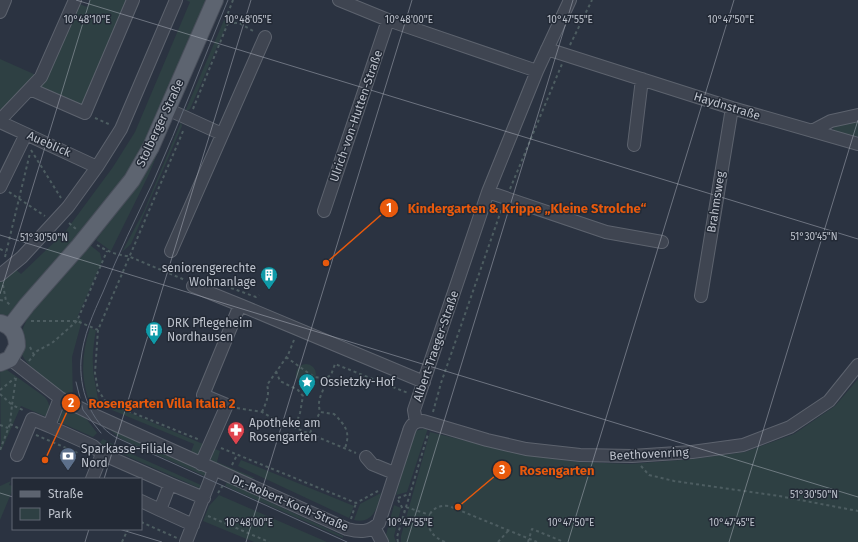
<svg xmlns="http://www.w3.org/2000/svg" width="858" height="542" viewBox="0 0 858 542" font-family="'Fira Sans',sans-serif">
  <rect width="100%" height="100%" fill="#2b3341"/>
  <path fill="#2e4043" d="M90 0H139L90 112 34 88 77 3 87 7Z
    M186 0H210L136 166 20 305 8 315 0 317V281L15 269 21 274 65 232 113 167 135 132 190 2Z
    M224 20 226 22V26L190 109 185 112Z
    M0 59 36 75 4 111 0 109Z
    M172 118 149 174 111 251 96 240 133 189Z
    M858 119V141L832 133 835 123Z
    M181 122 182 126 131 244 122 252 144 211Z
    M90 245 100 253 102 261 77 318 82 320 72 357 73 399C60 389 26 369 21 352 11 319 69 267 90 245Z
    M90 328 96 330C94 342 92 354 93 365 93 381 100 397 98 411L92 408C80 381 81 356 90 328Z
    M296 374a10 10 0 1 1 20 0a10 10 0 1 1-20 0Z
    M0 368 7 370 45 397C50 404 51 409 47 417L21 406 1 451Z
    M858 379V542H401V536L430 432 524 455 578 462 630 464 693 459 745 452 794 434 835 406Z
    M114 406 203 444 198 457 190 454 194 444 112 410Z
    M64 409 85 417 97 433 93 437 57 421 60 411Z
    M108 428 206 473 207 477 121 439Z
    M428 428 407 492 396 495 414 431Z
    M103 439 134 455 203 486 199 488 102 445 100 442Z
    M213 448 220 451 217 462 255 478H242L207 461Z
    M241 460 354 506 349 518 238 466Z
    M11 481 9 485 13 486V489L0 520V486Z
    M227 482 343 536V538L225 486Z
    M381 493C377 509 373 524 354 520L360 504Z
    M219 495 327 542H254L203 521 209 506Z
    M394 505 401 508 394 536 396 542H389L386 535Z"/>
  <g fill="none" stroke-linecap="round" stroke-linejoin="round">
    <g stroke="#5d636e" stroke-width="14">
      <path id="minor" d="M339 0 388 20 537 71
        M0 12 5 0
        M547 49 732 108 858 144
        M30 89 85 113 133 0
        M167 109 222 134
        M2 118 41 77 75 0
        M0 122 97 167
        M812 131 831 121 858 115
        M634 145 642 79
        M0 187 26 134
        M488 192 606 232 662 242
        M324 211 388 20
        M171 251 265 37
        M0 275 22 257 68 207 97 167 121 129 176 0
        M193 286 240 305
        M701 296 732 108
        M10 359 60 398 94 415 347 529C359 532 370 533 379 523L409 431C411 424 415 421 423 421L487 440 526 449 580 455 632 456 692 452 743 445 790 427 829 401 858 365
        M60 398 49 426 93 446 102 454 170 484 160 510 141 501
        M416 422 414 410 488 192 537 71 570 0
        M17 455 32 419 49 426
        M366 457 372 464 394 473
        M201 464 227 405 203 395 240 305 424 382
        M92 479 102 454
        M170 484 204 498
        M160 510 193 525
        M374 527 382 542
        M186 542 214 470"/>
    </g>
    <g stroke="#484e5a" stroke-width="18">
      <path id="major" d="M10 327 27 305 79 246 132 180 151 147 215 0
        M0 363 10 359 17 346C17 335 13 326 1 323"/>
    </g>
    <path stroke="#4d5d61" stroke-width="2" stroke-dasharray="3 3" stroke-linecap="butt" d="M228 23H239L255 32
      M570 45 592 0
      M193 109 228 23V13L233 0
      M95 118 111 125
      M31 150 61 198
      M510 189 562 64
      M9 192 45 216
      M69 223 76 229
      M97 245C107 251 116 255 128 256L185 280
      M0 249 6 252
      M5 257 30 153
      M3 285 6 301 11 306
      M231 288 256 297 259 295
      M0 300 6 301
      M31 321H77L98 330
      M30 347 34 355
      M286 357 314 377 326 378 331 375 335 364 408 393
      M29 361 37 351 52 343 77 321 107 251
      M276 371 280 381 298 390 303 396 300 413 295 427
      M16 378 12 405 25 411
      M326 378C325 393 316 396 320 412L334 414C345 425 351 432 345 448
      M0 390 15 378
      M0 394 12 405 10 424 0 450
      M106 402 200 440
      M106 408V402L98 390 95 373 98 330 184 129
      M237 408 262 412 274 419 356 453
      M262 412C266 403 270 395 267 385L288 355 294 340
      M433 412 441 383 502 208
      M10 424 18 428
      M0 425 8 428
      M310 433 320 412
      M36 435 80 454
      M221 448 356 503 378 491
      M232 465 237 455
      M641 466 649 475 674 481 779 496 858 511
      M218 493 223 485
      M398 498 409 494
      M398 500 404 511
      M406 507 430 515
      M208 516 269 542
      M351 519 356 503
      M141 522 177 538
      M122 542 128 529
      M398 542 397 537 428 434
      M445 542C419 532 425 503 449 506L537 542
      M498 542 509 530
      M528 542 532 529 564 542"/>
    <use href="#minor" stroke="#3f4551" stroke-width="12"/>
    <use href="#major" stroke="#5d6470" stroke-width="16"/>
    <path stroke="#616977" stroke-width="1" d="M228 0C203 60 180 122 153 182 136 218 118 254 103 292 93 314 83 336 81 360 79 388 90 422 115 437L347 542
      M76 382 83 410 101 433"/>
  </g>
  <path fill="none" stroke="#bcc1cb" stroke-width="1" stroke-opacity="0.45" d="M76 0 858 239M0 235 858 497M0 294 90 0M104 479 251 0M0 493 13 497M119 529 162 542M85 542 89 529M246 542 412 0M407 542 573 0M568 542 734 0M729 542 858 120"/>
  <defs>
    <g id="building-pin" transform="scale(0.9)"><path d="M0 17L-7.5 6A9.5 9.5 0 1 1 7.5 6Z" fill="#0f9aa8" stroke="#232a36"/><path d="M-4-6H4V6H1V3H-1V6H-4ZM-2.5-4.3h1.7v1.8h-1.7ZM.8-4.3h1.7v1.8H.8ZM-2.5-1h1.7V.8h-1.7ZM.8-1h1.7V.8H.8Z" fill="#fff"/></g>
    <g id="sight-pin" transform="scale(0.9)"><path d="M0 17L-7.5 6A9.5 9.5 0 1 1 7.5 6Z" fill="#0f9aa8" stroke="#232a36"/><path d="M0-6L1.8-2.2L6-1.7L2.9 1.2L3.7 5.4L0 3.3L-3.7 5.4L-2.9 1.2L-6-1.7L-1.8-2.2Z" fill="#fff"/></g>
    <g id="pharmacy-pin" transform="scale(0.9)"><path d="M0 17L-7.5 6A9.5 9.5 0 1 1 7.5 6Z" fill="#e0444e" stroke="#232a36"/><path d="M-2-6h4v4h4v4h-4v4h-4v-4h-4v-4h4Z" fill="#fff"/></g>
    <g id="bank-pin" transform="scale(0.9)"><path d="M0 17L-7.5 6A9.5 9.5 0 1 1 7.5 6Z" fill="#5c6f8a" stroke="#232a36"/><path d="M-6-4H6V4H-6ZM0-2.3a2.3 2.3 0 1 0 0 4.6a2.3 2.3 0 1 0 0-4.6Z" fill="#fff"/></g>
  </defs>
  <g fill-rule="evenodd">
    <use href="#building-pin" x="269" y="275"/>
    <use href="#building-pin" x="154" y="330"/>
    <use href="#sight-pin" x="307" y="382"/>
    <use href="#pharmacy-pin" x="236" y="430"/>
    <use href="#bank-pin" x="68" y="456"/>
  </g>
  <g text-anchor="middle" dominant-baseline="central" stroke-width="3" stroke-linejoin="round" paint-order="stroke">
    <g font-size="12" fill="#bcc1cb" stroke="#232a36">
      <text transform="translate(727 106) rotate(17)">Haydnstraße</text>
      <text transform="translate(356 116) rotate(-71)">Ulrich-von-Hutten-Straße</text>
      <text transform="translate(160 123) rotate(-65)">Stolberger Straße</text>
      <text transform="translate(49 144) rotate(24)">Aueblick</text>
      <text transform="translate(716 202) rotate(-81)">Brahmsweg</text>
      <text transform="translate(436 346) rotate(-71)">Albert-Traeger-Straße</text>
      <text transform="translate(649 454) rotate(-3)">Beethovenring</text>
      <text transform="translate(290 503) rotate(23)">Dr.-Robert-Koch-Straße</text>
    </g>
    <g font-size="12" fill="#bcc1cb" stroke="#232a36" text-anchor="start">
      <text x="256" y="268" text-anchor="end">seniorengerechte<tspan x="256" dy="14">Wohnanlage</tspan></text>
      <text x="167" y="323">DRK Pflegeheim<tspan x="167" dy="14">Nordhausen</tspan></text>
      <text x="320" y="382">Ossietzky-Hof</text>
      <text x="249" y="423">Apotheke am<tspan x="249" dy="14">Rosengarten</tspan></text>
      <text x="81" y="449">Sparkasse-Filiale<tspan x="81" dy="14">Nord</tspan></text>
    </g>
  </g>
  <g font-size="10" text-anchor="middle" fill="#bcc1cb" stroke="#232a36" stroke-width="3" stroke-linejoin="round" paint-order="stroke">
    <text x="87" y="23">10°48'10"E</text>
    <text x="248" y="23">10°48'05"E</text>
    <text x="409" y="23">10°48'00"E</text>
    <text x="570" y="23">10°47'55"E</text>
    <text x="731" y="23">10°47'50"E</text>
    <text x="814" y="240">51°30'45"N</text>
    <text x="44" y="241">51°30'50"N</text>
    <text x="814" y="498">51°30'50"N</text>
    <text x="249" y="526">10°48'00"E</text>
    <text x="410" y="526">10°47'55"E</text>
    <text x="571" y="526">10°47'50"E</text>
    <text x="732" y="526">10°47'45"E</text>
  </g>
  <path fill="none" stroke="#e8590c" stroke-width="1.5" d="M326 263L389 208M45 460L71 403M458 507L502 470"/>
  <g fill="#e8590c" stroke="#232a36" stroke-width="1.5">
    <circle cx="326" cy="263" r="4"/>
    <circle cx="45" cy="460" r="4"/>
    <circle cx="458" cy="507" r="4"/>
    <circle cx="389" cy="208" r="10"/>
    <circle cx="71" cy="403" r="10"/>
    <circle cx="502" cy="470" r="10"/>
  </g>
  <g font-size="12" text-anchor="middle" font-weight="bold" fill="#fff">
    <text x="389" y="212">1</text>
    <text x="71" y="407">2</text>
    <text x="502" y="474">3</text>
  </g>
  <g font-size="13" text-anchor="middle" font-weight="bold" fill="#e8590c" stroke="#232a36" stroke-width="3" stroke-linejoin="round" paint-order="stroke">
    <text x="527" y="213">Kindergarten &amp; Krippe „Kleine Strolche“</text>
    <text x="162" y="408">Rosengarten Villa Italia 2</text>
    <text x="557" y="475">Rosengarten</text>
  </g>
  <rect x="12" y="478" width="130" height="52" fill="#232a36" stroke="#606672"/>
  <rect x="20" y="491" width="20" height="6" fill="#5d6470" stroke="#606672"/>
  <text x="48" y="498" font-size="12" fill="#bcc1cb">Straße</text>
  <rect x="20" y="508" width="20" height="12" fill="#2e4043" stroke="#606672"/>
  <text x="48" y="518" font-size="12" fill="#bcc1cb">Park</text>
</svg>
